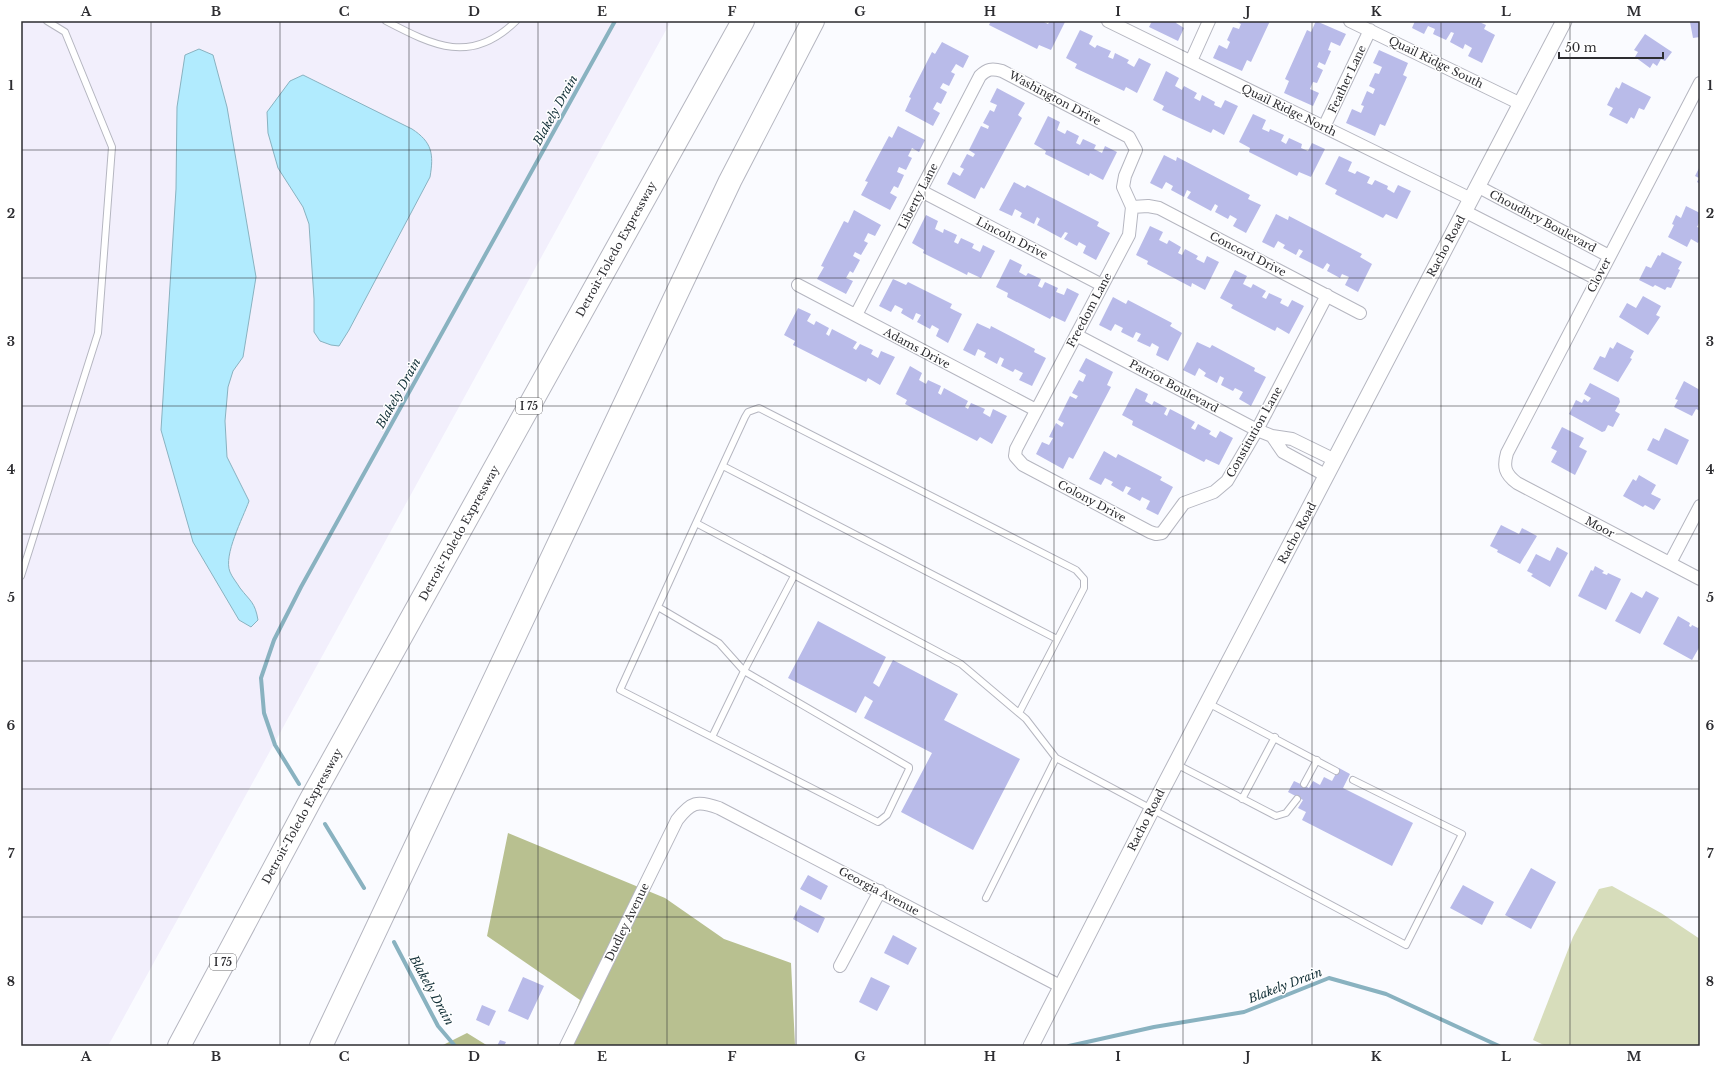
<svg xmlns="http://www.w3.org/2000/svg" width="1721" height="1067" viewBox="0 0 1721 1067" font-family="'Libre Baskerville',serif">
  <rect width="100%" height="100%" fill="#fafbff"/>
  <path fill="#f2effc" d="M21 21H671L108 1046H21Z"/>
  <path fill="#d7ddbb" d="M1612 886 1661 913 1700 939V1046H1546L1533 1040 1573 937 1599 889Z"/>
  <path fill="#b8c090" d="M508 833 665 898 724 939 791 963 795 1045 794 1046H563L580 1000 487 936Z
    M467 1033 488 1046H441Z"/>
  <path fill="#b1ebfe" stroke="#89b2c0" d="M199 49 213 55 227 107 256 277 243 357 233 371 228 387 225 421 227 457 249 501C243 518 223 555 230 572 232 577 237 583 240 588 250 601 255 602 258 620L251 627 239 620 193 542 161 430 176 189 177 107 185 55Z
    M303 75 412 129C432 142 434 154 430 177L349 330 339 346 331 345 320 341 314 332V299L309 224 303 207 278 168 268 133 267 112 290 81Z"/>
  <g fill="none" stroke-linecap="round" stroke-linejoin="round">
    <path stroke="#89b2c0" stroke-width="4" d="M299 784 275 745 264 713 261 678 274 640 301 587 615 21
      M325 824 364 888
      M394 942 438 1026 455 1046
      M1069 1046 1154 1027 1244 1012 1329 978 1386 994 1499 1046"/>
  </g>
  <path fill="#b9bbe9" d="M991 21H1042L1048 24 1050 21 1065 22 1051 50 1039 45 1037 49 989 25Z
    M1152 21H1177L1176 23 1184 28 1178 41 1149 27Z
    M1235 21H1270L1251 62 1247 60 1242 71 1213 58 1219 45 1227 49 1230 42 1227 40 1233 27 1239 29 1241 24Z
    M1316 21 1346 34 1340 46 1331 42 1328 50 1331 51 1325 65 1319 62 1317 67 1323 70 1317 83 1313 82 1310 89 1319 93 1313 106 1284 93 1289 81 1285 79 1307 30 1311 32Z
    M1415 21H1477L1486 25 1484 29 1495 35 1482 63 1468 56 1472 48 1465 44 1463 49 1450 42 1454 33 1451 32 1446 40 1433 34 1435 29 1428 26 1424 34 1412 28Z
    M1700 21V37L1693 38 1690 22Z
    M1080 30 1093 36 1089 44 1095 48 1097 45 1111 51 1108 57 1113 59 1115 53 1129 60 1127 63 1134 67 1139 58 1151 64 1137 93 1126 87 1124 91 1075 68 1077 64 1066 58Z
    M1645 34 1672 52 1665 61 1661 59 1657 66 1653 63 1650 68 1635 57 1638 52 1634 50Z
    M942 42 969 56 963 68 956 64 951 72 955 74 949 86 943 83 940 88 947 92 941 104 937 102 933 109 940 113 933 126 905 111 911 98 909 97 932 52 935 54Z
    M1379 50 1408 63 1403 75 1407 77 1385 126 1380 124 1375 136 1346 123 1352 109 1361 113 1364 106 1361 105 1367 91 1373 94 1375 89 1369 86 1375 73 1379 74 1382 67 1373 63Z
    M1166 71 1179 78 1175 86 1182 90 1184 86 1197 93 1194 98 1200 101 1202 95 1215 102 1214 105 1221 108 1225 100 1238 106 1224 135 1213 129 1211 133 1162 110 1164 106 1153 100Z
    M1622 82 1651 97 1644 110 1639 108 1634 119 1631 117 1627 124 1609 115 1613 108 1607 105 1616 87 1619 89Z
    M997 88 1025 103 1018 115 1022 118 984 189 981 187 975 199 947 184 953 172 960 176 964 169 960 167 967 154 973 157 975 154 969 150 981 126 988 129 989 126 983 123 990 110 994 112 997 105 990 102Z
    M1253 114 1266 120 1262 129 1269 132 1270 129 1284 135 1281 141 1286 144 1289 138 1302 144 1301 148 1308 151 1312 143 1325 149 1311 177 1299 172 1297 176 1249 152 1250 148 1239 142Z
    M1048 116 1060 122 1057 130 1065 134 1067 130 1079 136 1076 143 1080 145 1083 139 1096 145 1094 149 1102 153 1105 146 1117 152 1103 180 1090 173 1089 176 1045 154 1046 151 1034 144Z
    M898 126 925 140 919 152 912 148 908 156 912 158 906 170 899 167 897 172 904 175 898 188 894 186 890 193 897 197 890 210 861 195 868 182 865 181 889 136 892 138Z
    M1164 155 1176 161 1177 157 1250 195 1248 199 1261 205 1246 233 1233 226 1237 219 1230 215 1228 219 1215 212 1218 206 1215 204 1211 211 1187 198 1191 192 1187 190 1184 197 1171 190 1173 186 1166 182 1162 189 1150 183Z
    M1339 156 1352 162 1348 171 1355 174 1357 171 1370 177 1367 183 1372 185 1375 180 1388 186 1387 189 1394 193 1398 185 1411 191 1397 219 1386 214 1383 218 1335 194 1337 190 1325 184Z
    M1700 166V184L1697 182 1699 178 1695 176Z
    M1014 182 1025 188 1027 185 1099 222 1097 226 1110 233 1096 260 1083 253 1086 246 1079 242 1077 246 1064 239 1068 233 1065 232 1061 238 1037 225 1040 219 1037 217 1034 224 1020 217 1022 213 1015 209 1012 216 999 210Z
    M1686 206 1700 213V221L1697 227 1700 228V240L1698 243 1691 239 1687 247 1668 237 1674 225 1672 224 1676 215 1681 218Z
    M854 210 881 225 875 236 868 233 864 241 868 243 861 255 855 252 853 256 860 260 853 273 850 271 846 278 853 281 846 294 817 279 824 267 821 266 844 221 848 223Z
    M1276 214 1288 220 1289 216 1362 254 1360 257 1372 264 1358 292 1345 285 1349 277 1342 274 1340 278 1327 271 1330 265 1327 263 1323 269 1299 257 1303 251 1299 249 1296 255 1283 248 1285 245 1278 241 1274 248 1262 242Z
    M926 215 938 221 935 229 943 233 944 229 957 235 954 242 958 244 961 238 974 244 972 248 980 252 983 245 995 251 981 278 968 272 967 275 923 253 924 250 912 243Z
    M1150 226 1163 232 1159 240 1167 244 1169 240 1181 247 1178 253 1182 255 1185 249 1198 256 1196 259 1204 263 1207 256 1219 262 1205 290 1192 283 1191 287 1147 264 1148 261 1136 255Z
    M1662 252 1682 262 1678 269 1680 270 1671 288 1667 287 1665 290 1655 285 1653 287 1639 280 1646 266 1651 268 1658 255 1660 256Z
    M1010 259 1022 265 1019 272 1026 276 1028 273 1041 279 1038 286 1042 288 1045 282 1058 288 1056 292 1064 295 1067 288 1079 294 1065 322 1052 316 1050 319 1007 297 1008 293 996 287Z
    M1235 270 1247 276 1243 284 1251 288 1253 284 1266 291 1262 297 1266 299 1269 293 1282 299 1280 303 1288 307 1292 300 1304 306 1289 334 1277 327 1275 331 1231 308 1233 305 1220 298Z
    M893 279 906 285 908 282 952 304 950 308 962 314 948 343 936 336 939 329 932 325 930 329 917 322 921 315 916 313 913 320 901 313 903 309 895 305 891 312 879 306Z
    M1643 296 1661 306 1656 315 1660 317 1648 335 1619 317 1627 303 1636 308Z
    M1113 297 1126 304 1128 300 1172 323 1170 326 1182 333 1168 361 1156 355 1159 347 1152 343 1150 347 1137 341 1141 334 1136 332 1133 338 1121 332 1123 328 1115 324 1111 331 1099 325Z
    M798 308 811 314 807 321 814 325 816 321 829 328 826 334 829 336 832 329 857 342 853 348 856 350 860 344 873 350 871 354 878 358 881 351 895 357 880 385 868 378 866 382 793 345 795 341 784 335Z
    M977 323 990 329 991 326 1035 349 1034 352 1046 358 1032 386 1019 380 1023 373 1015 369 1013 372 1001 366 1004 359 1000 357 997 364 984 357 986 353 978 349 975 356 963 350Z
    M1197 342 1210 348 1212 345 1255 368 1254 371 1266 377 1251 406 1239 399 1243 392 1235 388 1233 391 1221 385 1224 378 1220 376 1217 383 1204 376 1206 373 1199 368 1195 376 1183 370Z
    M1617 342 1634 351 1630 358 1632 359 1618 382 1593 369 1600 356 1605 358 1610 347 1613 349Z
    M1086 358 1113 372 1107 385 1111 387 1073 459 1069 457 1063 469 1036 454 1042 442 1049 445 1053 438 1049 437 1056 423 1062 427 1064 423 1058 420 1070 396 1076 399 1078 396 1072 393 1079 380 1083 382 1086 375 1079 371Z
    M910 366 922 373 919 380 926 384 928 380 941 386 938 393 941 395 944 388 968 401 965 407 968 409 971 403 985 409 983 413 990 417 993 409 1007 416 992 444 980 437 977 441 905 404 907 400 896 394Z
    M1684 381 1700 390V411L1696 409 1692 416 1674 407 1678 400 1675 399Z
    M1590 383 1619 398 1620 402 1615 411 1620 414 1613 427 1608 425 1605 431 1602 432 1569 414 1576 400 1582 403 1584 399 1588 402 1591 398 1584 394Z
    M1136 388 1148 394 1145 401 1152 405 1154 401 1167 408 1164 414 1167 416 1170 409 1195 422 1191 428 1195 430 1198 424 1211 431 1209 434 1216 438 1220 431 1233 438 1219 465 1206 459 1204 462 1132 425 1133 421 1122 415Z
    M1562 427 1584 438 1579 447 1587 451 1575 475 1551 462 1557 451 1551 448Z
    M1665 428 1689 440 1677 465 1647 450 1653 438 1659 441Z
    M1104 451 1116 458 1118 454 1162 477 1160 480 1173 487 1158 515 1146 509 1150 501 1142 497 1140 501 1127 494 1131 488 1126 486 1123 492 1111 485 1113 482 1105 478 1101 485 1089 479Z
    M1639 475 1656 485 1651 494 1661 499 1654 510 1645 505 1643 507 1623 496 1633 479 1636 481Z
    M1501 525 1519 534 1522 528 1537 536 1520 564 1497 552 1498 550 1490 546Z
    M1557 547 1568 553 1550 587 1531 576 1533 574 1527 571 1536 554 1550 561Z
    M1595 566 1604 571 1602 573 1607 575 1608 573 1621 579 1606 610 1578 596 1591 570 1593 571Z
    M1646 591 1659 598 1640 634 1615 621 1631 592 1642 598Z
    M1678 616 1690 623 1689 626 1691 627 1692 625 1698 628 1700 625V646L1692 660 1663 644Z
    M818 621 886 657 873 683 879 687 893 660 958 694 944 720 1020 759 973 850 901 812 932 753 864 718 873 701 865 696 856 713 788 678Z
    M1339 768 1350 774 1343 788 1413 823 1392 866 1302 820 1306 812 1298 808 1303 800 1288 792 1294 781 1309 788 1313 781 1320 785 1324 777 1332 781Z
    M1531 868 1556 882 1531 929 1505 915Z
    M808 875 828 886 821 900 800 889Z
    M1463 885 1494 902 1482 925 1450 908Z
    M800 905 825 918 818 933 793 919Z
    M893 935 917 948 908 965 884 953Z
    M523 977 544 986 528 1020 508 1011Z
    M871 977 890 986 877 1011 859 1002Z
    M482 1005 496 1011 489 1026 476 1020Z
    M500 1040 506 1042 504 1046H497Z"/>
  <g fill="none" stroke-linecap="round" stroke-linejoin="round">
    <g stroke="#b5b6c0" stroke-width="8">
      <path id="service" d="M386 21C434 46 471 65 516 21
        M723 466 1057 639
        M696 523 745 417 748 412 759 408 1076 570 1084 579V588L1019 713
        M21 576 98 333 112 147 65 32 47 21
        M658 607 719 643 744 671 909 767V769L887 815 878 822 620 690 696 523 961 664 1026 719 1056 758
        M1208 703 1336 771
        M712 737 744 671 794 576
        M1176 764 1276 816 1286 813 1297 799
        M1304 784 1317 760
        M1242 799 1275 737
        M986 898 1056 758 1406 945 1462 834 1353 780"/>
    </g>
    <g stroke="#b5b6c0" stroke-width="14">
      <path id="minor" d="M1108 21 1471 199
        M1350 21 1521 104
        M1191 61 1209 21
        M1700 83 1507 453C1503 467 1505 474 1517 483L1700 579
        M1324 127 1370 30
        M1477 186 1609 256
        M921 191 1102 285
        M1132 207 1148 206 1159 208 1360 313
        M1464 211 1597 279
        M798 285 1036 410
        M856 315 980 76C987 69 992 68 1002 71L1129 137 1136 150 1125 176 1123 187 1132 207 1129 235 1016 449 1015 456 1023 465 1150 532 1156 534 1162 533 1184 503 1214 492 1227 481 1257 430 1327 295
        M1076 335 1257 430 1272 436 1292 439 1335 460
        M1272 436 1283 452 1327 476
        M1670 563 1700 506
        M840 966 880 891
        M566 1046 677 820C691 802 697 800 719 808L1062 987"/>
    </g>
    <g stroke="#b5b6c0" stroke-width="17">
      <path id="tertiary" d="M1031 1046 1152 809 1564 21"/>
    </g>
    <g stroke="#b5b6c0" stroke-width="24">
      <path id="motorway" d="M179 1046 311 799 743 21
        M321 1046 730 181 813 21"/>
    </g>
    <use href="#service" stroke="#fff" stroke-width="6"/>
    <use href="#minor" stroke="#fff" stroke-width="12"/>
    <use href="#tertiary" stroke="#fff" stroke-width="15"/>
    <use href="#motorway" stroke="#fff" stroke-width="22"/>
  </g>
  <path fill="none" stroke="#2d2d31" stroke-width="1" stroke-opacity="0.55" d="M151 21V1046M280 21V1046M409 21V1046M538 21V1046M667 21V1046M796 21V1046M925 21V1046M1054 21V1046M1183 21V1046M1312 21V1046M1441 21V1046M1570 21V1046M21 150H1700M21 278H1700M21 406H1700M21 534H1700M21 661H1700M21 789H1700M21 917H1700"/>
  <g text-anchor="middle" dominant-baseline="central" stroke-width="3" stroke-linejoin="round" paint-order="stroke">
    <g fill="#fff" stroke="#6c6c6f" stroke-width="1">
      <rect x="516" y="398" width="26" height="16" rx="3"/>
      <rect x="210" y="954" width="26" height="16" rx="3"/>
    </g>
    <g font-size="10" font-weight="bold" fill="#2d2d31">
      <text x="529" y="406">I 75</text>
      <text x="223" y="962">I 75</text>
    </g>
    <g font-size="11" fill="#2d2d31" stroke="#fff">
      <text transform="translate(1436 62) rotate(26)">Quail Ridge South</text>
      <text transform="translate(1347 79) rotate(-65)">Feather Lane</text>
      <text transform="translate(1055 98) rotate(28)">Washington Drive</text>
      <text transform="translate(1289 110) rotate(26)">Quail Ridge North</text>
      <text transform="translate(918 196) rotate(-63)">Liberty Lane</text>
      <text transform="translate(1543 221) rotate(28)">Choudhry Boulevard</text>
      <text transform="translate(1012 238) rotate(27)">Lincoln Drive</text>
      <text transform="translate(1446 246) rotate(-62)">Racho Road</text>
      <text transform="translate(616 249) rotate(-61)">Detroit-Toledo Expressway</text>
      <text transform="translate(1248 254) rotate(27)">Concord Drive</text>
      <text transform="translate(1599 275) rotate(-62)">Clover</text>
      <text transform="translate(1089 310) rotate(-62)">Freedom Lane</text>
      <text transform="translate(917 348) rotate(28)">Adams Drive</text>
      <text transform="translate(1174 386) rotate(28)">Patriot Boulevard</text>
      <text transform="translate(1254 432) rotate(-61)">Constitution Lane</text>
      <text transform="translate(1092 501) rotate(28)">Colony Drive</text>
      <text transform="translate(1600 527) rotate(28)">Moor</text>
      <text transform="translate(459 533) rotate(-61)">Detroit-Toledo Expressway</text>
      <text transform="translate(1297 533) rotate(-62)">Racho Road</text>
      <text transform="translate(302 816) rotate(-61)">Detroit-Toledo Expressway</text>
      <text transform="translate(1146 820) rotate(-63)">Racho Road</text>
      <text transform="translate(879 891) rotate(28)">Georgia Avenue</text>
      <text transform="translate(627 922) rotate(-64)">Dudley Avenue</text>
    </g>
    <g font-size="12" font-style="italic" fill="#133038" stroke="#fff">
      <text transform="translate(555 110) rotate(-61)">Blakely Drain</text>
      <text transform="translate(398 393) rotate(-61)">Blakely Drain</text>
      <text transform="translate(1285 985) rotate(-21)">Blakely Drain</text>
      <text transform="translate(432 990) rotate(61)">Blakely Drain</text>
    </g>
  </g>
  <rect width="1721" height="1067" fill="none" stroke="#ffffff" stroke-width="44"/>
  <path d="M1559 52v6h104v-6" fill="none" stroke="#2d2d31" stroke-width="2"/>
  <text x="1565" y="52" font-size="12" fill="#2d2d31" stroke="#ffffff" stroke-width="3" paint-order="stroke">50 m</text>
  <rect x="22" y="22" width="1677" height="1023" fill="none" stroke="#2d2d31" stroke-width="1.5"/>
  <g font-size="13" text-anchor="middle" font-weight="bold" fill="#2d2d31">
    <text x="86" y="16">A</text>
    <text x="216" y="16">B</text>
    <text x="344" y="16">C</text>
    <text x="474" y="16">D</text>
    <text x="602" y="16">E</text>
    <text x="732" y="16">F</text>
    <text x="860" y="16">G</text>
    <text x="990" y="16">H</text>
    <text x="1118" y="16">I</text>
    <text x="1248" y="16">J</text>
    <text x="1376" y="16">K</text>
    <text x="1506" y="16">L</text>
    <text x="1634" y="16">M</text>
    <text x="11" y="90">1</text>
    <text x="1710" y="90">1</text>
    <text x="11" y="218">2</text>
    <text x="1710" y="218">2</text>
    <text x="11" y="346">3</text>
    <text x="1710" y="346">3</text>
    <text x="11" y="474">4</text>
    <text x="1710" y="474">4</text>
    <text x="11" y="602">5</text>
    <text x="1710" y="602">5</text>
    <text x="11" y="730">6</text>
    <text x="1710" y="730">6</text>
    <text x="11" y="858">7</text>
    <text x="1710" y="858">7</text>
    <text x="11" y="986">8</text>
    <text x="1710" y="986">8</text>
    <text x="86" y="1061">A</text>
    <text x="216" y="1061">B</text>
    <text x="344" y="1061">C</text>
    <text x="474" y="1061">D</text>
    <text x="602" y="1061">E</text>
    <text x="732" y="1061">F</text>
    <text x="860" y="1061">G</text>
    <text x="990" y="1061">H</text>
    <text x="1118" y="1061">I</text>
    <text x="1248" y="1061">J</text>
    <text x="1376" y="1061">K</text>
    <text x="1506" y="1061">L</text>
    <text x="1634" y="1061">M</text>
  </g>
</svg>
